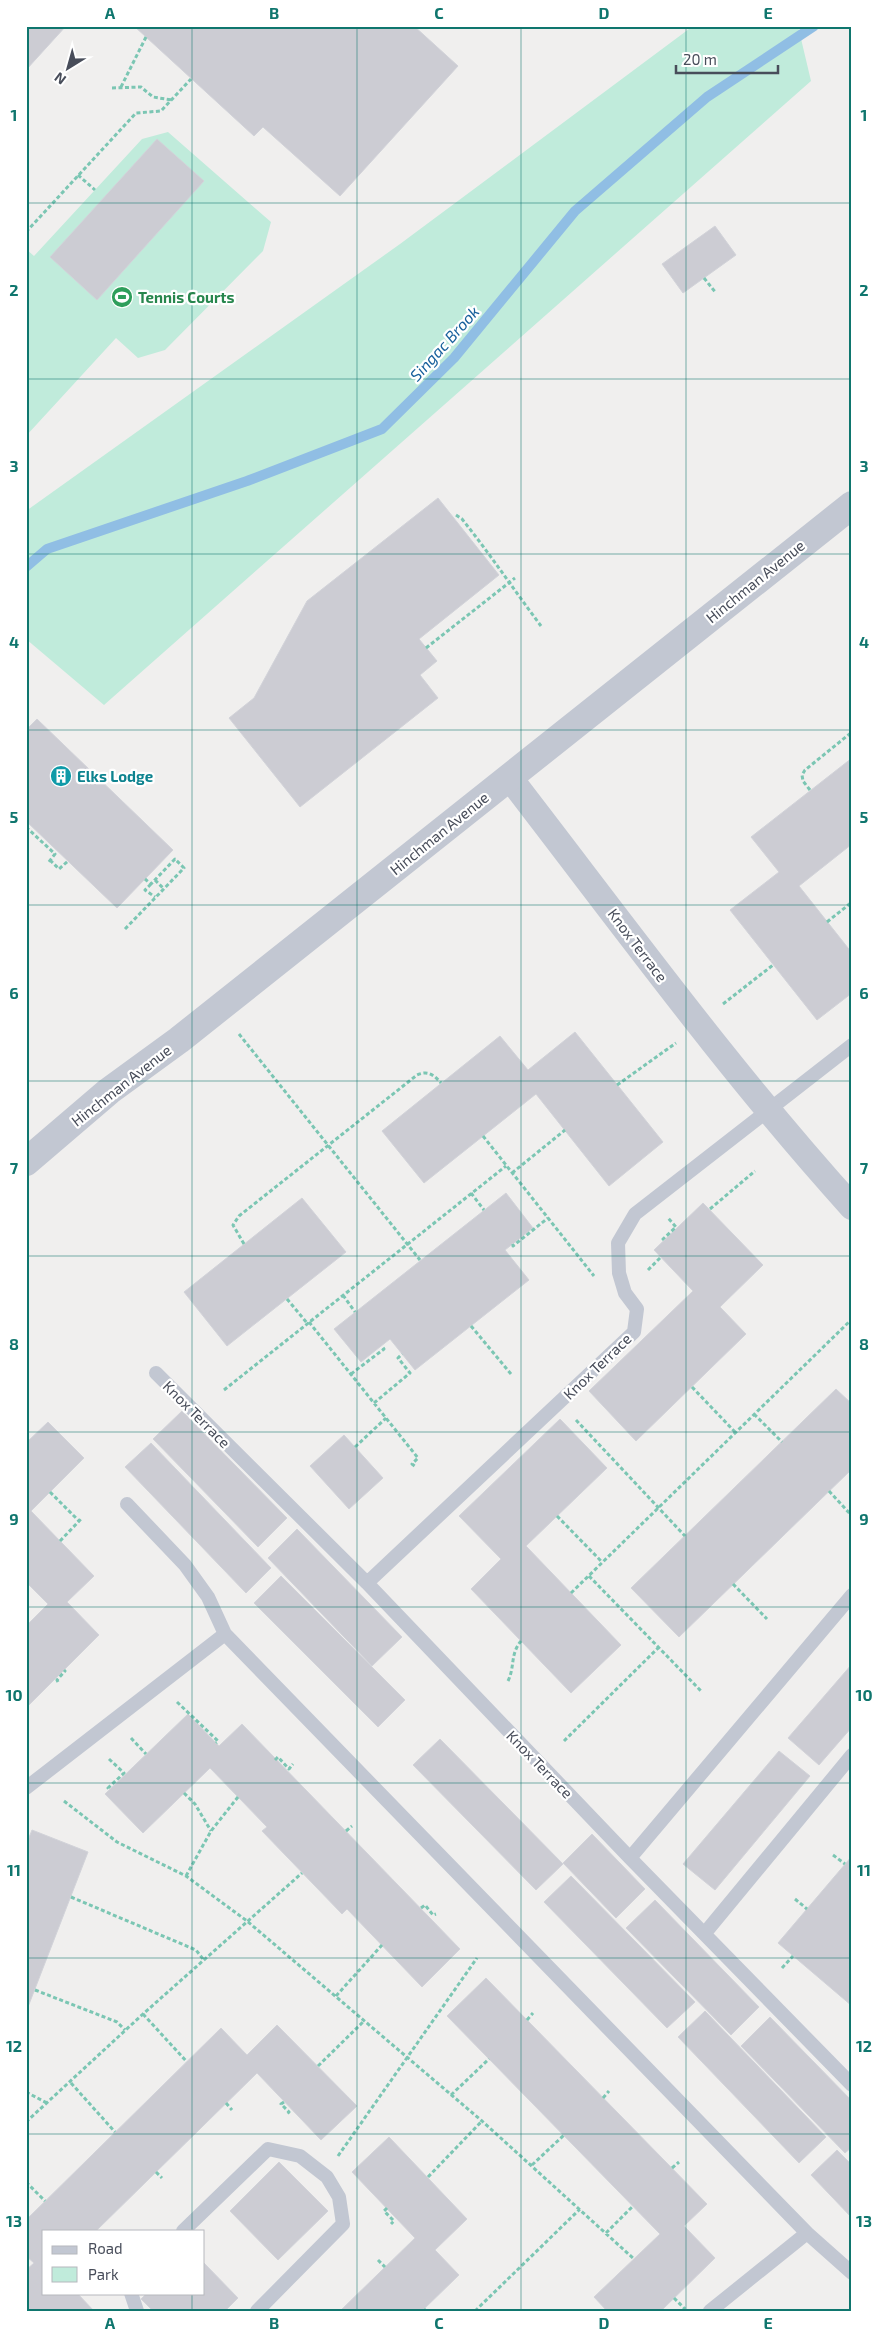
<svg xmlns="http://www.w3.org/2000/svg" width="878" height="2337" viewBox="0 0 878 2337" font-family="'Exo 2',sans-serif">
  <rect width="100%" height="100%" fill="#f0efee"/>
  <path fill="#c0ebdb" d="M693 26H798L811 81 104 705 26 639V511L400 244Z
    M168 132 271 222 263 251 165 350 138 358 116 338 26 436V249L34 256 142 139Z"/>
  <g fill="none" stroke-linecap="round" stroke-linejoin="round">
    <path stroke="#90bee4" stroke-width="10" d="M26 567 47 549 247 481 382 429 454 358 575 211 707 97 814 26"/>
  </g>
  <path fill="#ccccd3" stroke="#d2d3d9" d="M26 26H66L26 70Z
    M134 26H414L458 66 340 196 263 127 254 136Z
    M157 139 204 181 97 300 50 257Z
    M715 226 736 255 683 293 662 264Z
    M438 498 499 575 419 639 437 661 420 675 438 698 300 807 229 718 254 698 307 601Z
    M37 719 173 850 117 908 26 821V730Z
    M852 758V844L799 886 852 953V993L817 1020 730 910 779 872 751 837Z
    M575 1032 663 1142 609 1186 536 1094 424 1183 382 1131 500 1036 528 1070Z
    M506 1193 533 1228 505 1250 529 1280 415 1370 390 1339 361 1362 334 1329Z
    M302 1198 346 1252 227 1346 184 1292Z
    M703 1203 763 1265 720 1307 746 1334 636 1441 589 1391 693 1291 654 1250Z
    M836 1389 852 1404V1469L679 1637 631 1588Z
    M182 1411 287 1518 258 1547 153 1439Z
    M560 1419 607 1468 526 1546 621 1645 571 1693 471 1589 501 1559 459 1516Z
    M48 1422 84 1458 31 1511 94 1576 67 1602 99 1635 28 1706 26 1704V1626L48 1604 26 1582V1443Z
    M344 1435 383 1478 349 1509 310 1466Z
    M151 1443 271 1568 246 1593 125 1467Z
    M297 1529 402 1637 372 1666 268 1558Z
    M281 1576 405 1700 378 1727 254 1603Z
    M852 1664V1727L819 1765 788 1738Z
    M188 1714 219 1746 242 1724 460 1949 422 1987 347 1909 342 1914 262 1831 267 1827 210 1768 143 1833 105 1794Z
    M440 1739 563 1864 536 1890 413 1765Z
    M779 1751 810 1776 715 1890 683 1864Z
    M32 1830 88 1852 26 2012V1845Z
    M592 1834 645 1889 616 1918 563 1863Z
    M852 1856V2006L778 1943Z
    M571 1876 695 2002 667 2028 544 1902Z
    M655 1900 759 2007 731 2035 626 1928Z
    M486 1978 707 2204 684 2226 715 2258 661 2311H607L594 2297 660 2234 447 2016Z
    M705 2011 826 2137 799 2163 678 2037Z
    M770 2017 852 2101V2147L845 2153 741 2046Z
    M277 2025 357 2106 321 2140 257 2073 96 2231H44V2293H77L94 2311H26V2270L34 2263 26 2256V2220L221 2028 247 2055Z
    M389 2137 467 2219 435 2250 459 2275 422 2311H340L415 2238 352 2172Z
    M837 2150 852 2165V2218L811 2175Z
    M279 2162 328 2211 278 2260 230 2211Z
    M204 2263 238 2298 225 2311H153L141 2299 147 2293H204Z"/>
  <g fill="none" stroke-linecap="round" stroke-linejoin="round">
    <path stroke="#7bc6b3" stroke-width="3" stroke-dasharray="4 2.5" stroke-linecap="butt" d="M121 87 146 37
      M112 88 141 87 153 97 172 100
      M78 175 95 190
      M26 232 136 113 161 111 191 79
      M704 278 716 293
      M456 515 462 519C490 554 514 590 541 626
      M426 648 515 578
      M810 790 803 781 802 775 805 770 852 732
      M26 827 55 854 48 863
      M50 860 59 869 68 861
      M155 880 164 889
      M151 884 145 890 155 897
      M827 922 852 902
      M125 929 184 868 175 859 151 884 145 879
      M723 1004 773 965
      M239 1034 420 1260
      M617 1085 676 1043
      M483 1136 594 1276
      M512 1173 565 1130
      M471 1193 484 1210
      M710 1209 755 1171
      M664 1240 663 1239 676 1227 668 1218
      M244 1244 233 1225 239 1216 417 1075C428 1070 434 1075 441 1083
      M513 1244V1246L548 1218
      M648 1270 661 1257
      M343 1295 355 1312
      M287 1299 307 1323
      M309 1322 418 1458 412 1464 416 1467
      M471 1326 511 1374
      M351 1374 384 1349 382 1346
      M692 1387 735 1432
      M224 1390 506 1166
      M374 1403 410 1373 398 1358 402 1354
      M754 1414 782 1442
      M576 1420 685 1536
      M355 1447 386 1418
      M829 1491 852 1516
      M50 1492 80 1522
      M557 1516 602 1562
      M60 1541 82 1518
      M589 1576 702 1692
      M733 1584 767 1619
      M571 1593 852 1319
      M508 1681C515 1667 510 1654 521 1641
      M58 1682 57 1680 65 1671 64 1670
      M177 1702 218 1741 216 1743
      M131 1738 146 1754
      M564 1741 659 1647
      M109 1759 124 1773 108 1788 110 1789
      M275 1760 278 1757 289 1769 293 1764
      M184 1793 195 1804 211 1831
      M64 1801 117 1842 186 1876 247 1921 482 2121 634 2259
      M346 1831 352 1826
      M833 1855 845 1864
      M186 1876 211 1831 238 1797
      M71 1897 196 1950 203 1959
      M795 1899 807 1909
      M421 1908 425 1905 433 1915 436 1914
      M782 1968 793 1956
      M35 1990 117 2022 125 2030
      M336 1996 382 1945
      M143 2014 187 2062
      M527 2020 533 2013
      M318 2066 364 2021
      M71 2083 115 2132
      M26 2092 47 2103
      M451 2095 489 2059
      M603 2098 609 2091
      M284 2102 281 2104 289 2112 287 2114
      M226 2103 232 2110
      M26 2122 143 2014 302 1873
      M338 2156 477 1958
      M532 2165 564 2135
      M672 2168 679 2162
      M156 2172 162 2178
      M428 2177 482 2121
      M26 2182 45 2201
      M387 2208 384 2211 394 2221 391 2224
      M606 2233 633 2206
      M378 2260 385 2267
      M674 2298 685 2309
      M424 2309 426 2311
      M475 2311 580 2209"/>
    <path stroke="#c2c7d2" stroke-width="14" d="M156 1373 367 1583 630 1858 852 2085
      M127 1504 185 1565 208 1597 225 1634
      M367 1583 634 1332 637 1309 625 1293 619 1273 618 1243 635 1214 852 1045
      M26 1788 225 1634 807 2233 710 2311
      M630 1858 852 1595
      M705 1933 852 1755
      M183 2231 268 2149 300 2156 327 2177 339 2197 343 2224 257 2311
      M807 2233 852 2273
      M131 2293 137 2311"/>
    <path stroke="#c2c7d2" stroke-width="26" d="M509 777C621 922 729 1071 852 1207"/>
    <path stroke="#c2c7d2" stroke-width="28" d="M26 1162 109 1091 179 1040 852 505"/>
  </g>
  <path fill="none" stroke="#0f766e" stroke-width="1" stroke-opacity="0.55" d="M192 26V2231M357 26V2311M521 26V2311M686 26V2311M26 203H852M26 379H852M26 554H852M26 730H852M26 905H852M26 1081H852M26 1256H852M26 1432H852M26 1607H852M26 1783H852M26 1958H852M26 2134H852M192 2293V2311"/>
  <defs>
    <g id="stadium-disc" transform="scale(1.125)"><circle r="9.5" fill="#2e9e5b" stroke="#fff"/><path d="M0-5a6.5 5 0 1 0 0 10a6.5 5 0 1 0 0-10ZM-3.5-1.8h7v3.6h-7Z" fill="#fff"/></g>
    <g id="building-disc" transform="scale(1.125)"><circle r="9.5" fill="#0f9aa8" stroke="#fff"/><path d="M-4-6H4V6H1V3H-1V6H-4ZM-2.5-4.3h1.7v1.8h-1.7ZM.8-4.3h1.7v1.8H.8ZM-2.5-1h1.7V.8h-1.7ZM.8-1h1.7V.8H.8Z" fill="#fff"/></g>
  </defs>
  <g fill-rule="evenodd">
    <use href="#stadium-disc" x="122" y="297"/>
    <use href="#building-disc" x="61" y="776"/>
  </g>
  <g text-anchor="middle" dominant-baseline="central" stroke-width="4.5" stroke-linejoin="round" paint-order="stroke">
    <g font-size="15" font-weight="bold" fill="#27864d" stroke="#fff" text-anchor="start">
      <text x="138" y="297">Tennis Courts</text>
    </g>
    <g font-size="15" fill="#484d5a" stroke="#fff">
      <text transform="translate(755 581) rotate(-39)">Hinchman Avenue</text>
      <text transform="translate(439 833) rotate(-39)">Hinchman Avenue</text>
      <text transform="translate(638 945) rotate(53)">Knox Terrace</text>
      <text transform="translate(121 1085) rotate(-38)">Hinchman Avenue</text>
      <text transform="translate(597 1366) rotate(-44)">Knox Terrace</text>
      <text transform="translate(197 1414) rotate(45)">Knox Terrace</text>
      <text transform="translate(540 1764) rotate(46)">Knox Terrace</text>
    </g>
    <g font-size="15" font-weight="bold" fill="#0d838f" stroke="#fff" text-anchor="start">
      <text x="77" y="776">Elks Lodge</text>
    </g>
    <g font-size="16" font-style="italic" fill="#18609c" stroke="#fff">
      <text transform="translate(444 343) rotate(-48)">Singac Brook</text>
    </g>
  </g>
  <rect width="878" height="2337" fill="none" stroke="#ffffff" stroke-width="55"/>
  <rect x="42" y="2230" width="162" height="65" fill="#ffffff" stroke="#b6b8bd"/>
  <rect x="52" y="2246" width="25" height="8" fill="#c2c7d2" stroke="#b6b8bd"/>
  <text x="88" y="2254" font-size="15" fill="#484d5a">Road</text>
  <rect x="52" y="2267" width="25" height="15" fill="#c0ebdb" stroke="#b6b8bd"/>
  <text x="88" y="2280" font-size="15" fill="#484d5a">Park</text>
  <g transform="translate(68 68) rotate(217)" stroke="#ffffff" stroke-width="4" paint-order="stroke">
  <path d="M0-4L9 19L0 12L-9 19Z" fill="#484d5a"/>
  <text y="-8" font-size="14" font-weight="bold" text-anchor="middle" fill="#484d5a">N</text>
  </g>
  <path d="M676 65v8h102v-8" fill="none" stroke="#484d5a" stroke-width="2.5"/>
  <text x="683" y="65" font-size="15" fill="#484d5a" stroke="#ffffff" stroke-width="4" paint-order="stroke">20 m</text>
  <rect x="28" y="28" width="822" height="2282" fill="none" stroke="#0f766e" stroke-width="2"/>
  <g font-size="16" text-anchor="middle" font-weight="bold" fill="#0f766e">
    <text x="110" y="19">A</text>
    <text x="274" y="19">B</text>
    <text x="439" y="19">C</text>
    <text x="604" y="19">D</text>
    <text x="768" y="19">E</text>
    <text x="14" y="121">1</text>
    <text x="864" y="121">1</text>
    <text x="14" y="296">2</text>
    <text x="864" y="296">2</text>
    <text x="14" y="472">3</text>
    <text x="864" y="472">3</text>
    <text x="14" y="648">4</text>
    <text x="864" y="648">4</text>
    <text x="14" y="823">5</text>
    <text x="864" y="823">5</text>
    <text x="14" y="999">6</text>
    <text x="864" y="999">6</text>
    <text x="14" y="1174">7</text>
    <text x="864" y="1174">7</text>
    <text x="14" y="1350">8</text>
    <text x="864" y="1350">8</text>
    <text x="14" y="1525">9</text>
    <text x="864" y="1525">9</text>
    <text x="14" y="1701">10</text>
    <text x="864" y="1701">10</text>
    <text x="14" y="1876">11</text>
    <text x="864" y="1876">11</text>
    <text x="14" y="2052">12</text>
    <text x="864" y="2052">12</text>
    <text x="14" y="2227">13</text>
    <text x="864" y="2227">13</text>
    <text x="110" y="2329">A</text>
    <text x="274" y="2329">B</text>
    <text x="439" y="2329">C</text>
    <text x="604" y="2329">D</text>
    <text x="768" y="2329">E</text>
  </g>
</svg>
